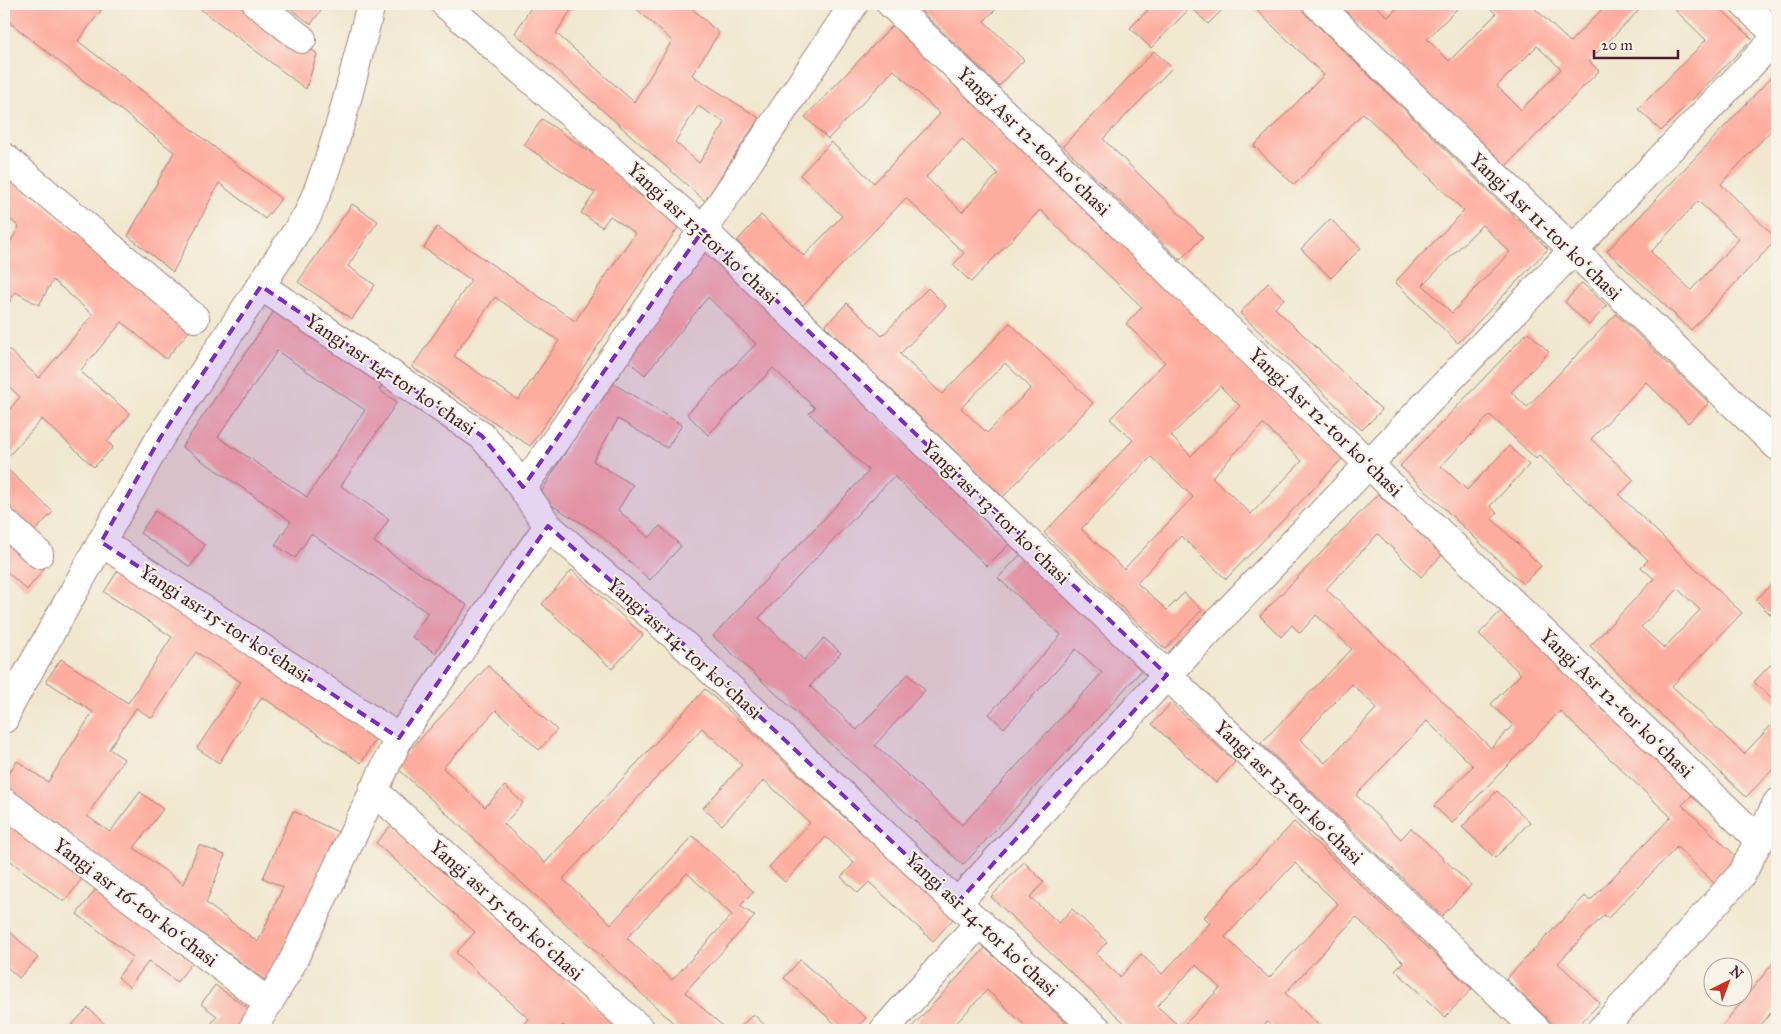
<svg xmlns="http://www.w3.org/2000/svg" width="1781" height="1034" viewBox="0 0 1781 1034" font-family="'IM FELL Great Primer',serif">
  <rect width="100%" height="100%" fill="#f7f3e8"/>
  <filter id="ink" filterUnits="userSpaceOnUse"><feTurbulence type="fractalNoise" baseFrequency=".02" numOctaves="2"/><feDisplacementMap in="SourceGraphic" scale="10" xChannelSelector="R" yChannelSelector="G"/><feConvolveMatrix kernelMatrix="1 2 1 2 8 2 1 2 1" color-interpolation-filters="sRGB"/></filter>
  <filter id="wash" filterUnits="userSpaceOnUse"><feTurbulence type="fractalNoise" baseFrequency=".0096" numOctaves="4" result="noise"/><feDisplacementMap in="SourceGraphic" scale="20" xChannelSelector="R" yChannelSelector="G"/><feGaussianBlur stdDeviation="1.12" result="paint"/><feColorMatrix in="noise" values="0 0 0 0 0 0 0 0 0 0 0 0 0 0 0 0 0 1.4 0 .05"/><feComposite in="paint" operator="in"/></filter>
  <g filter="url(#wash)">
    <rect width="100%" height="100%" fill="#f0e7ce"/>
    <g id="blocks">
      <path fill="#feac9f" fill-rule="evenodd" d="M4 4H106L78 41 281 199 265 219 219 183 173 272 128 236 174 152 4 18Z
        M194 4H251L317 54 306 89Z
        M284 4H326L311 24Z
        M533 4H575L556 33 634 102 672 41 631 4H687L719 33 692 75 759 118 705 201 515 33ZM698 106 725 123 699 163 675 142Z
        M914 4H1001L984 21 1024 60 999 86Z
        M1154 4H1228L1208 24 1191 7 1151 48 1130 28Z
        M1250 4H1295L1548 249 1458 343 1395 282 1464 211 1363 113 1294 185 1254 146 1324 75ZM1482 225 1510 252 1452 313 1423 285Z
        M1337 4H1374L1388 17 1401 4H1462L1427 39 1449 61 1496 14 1486 4H1530L1570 42 1607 4H1645L1589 61 1599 71 1504 168ZM1537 46 1561 69 1521 110 1497 86Z
        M1669 4H1716L1752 39 1661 131 1638 109 1706 40Z
        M893 25 1343 458 1226 579 1181 536 1137 583 1167 610 1184 593 1202 610 1165 649 1044 533 1133 440 1110 419 1165 362 1126 324 1142 307 1040 210 971 282 953 265 964 253 906 198 803 305 737 241 761 215 804 256 842 216 800 175 831 142 874 183 940 114 894 70 828 139 805 117ZM962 139 998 174 962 212 926 177ZM1220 386 1240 406 1191 456 1171 436ZM1263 424 1302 461 1251 514 1212 477ZM1151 457 1193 497 1124 569 1081 529Z
        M1154 51 1172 68 1103 139 1203 237 1180 260 1063 146Z
        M1777 71V124L1721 184 1777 239 1691 330 1607 251ZM1698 201 1739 239 1691 290 1651 252Z
        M542 119 633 182 629 188 681 223 530 446 412 367 471 280 424 248 437 227 575 321 635 233 610 216 602 227 581 213 595 193 524 145ZM495 297 559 341 518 400 454 356Z
        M4 173 190 330 166 359 122 322 80 371 130 414 107 442 113 447 94 467 42 419 4 461V416L20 397 4 382V345L39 378 93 315 53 280 39 305 15 292 4 312V253L19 227 4 214Z
        M352 204 378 221 348 266 375 285 352 319 298 282Z
        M1330 219 1361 248 1331 278 1301 249Z
        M706 249 1009 544 987 566 894 476 759 618 804 660 824 638 841 653 810 686 857 730 908 674 925 690 875 745 962 825 1102 673 1076 649 1004 728 989 714 1061 635 998 578 1021 554 1144 668 963 865 713 636 869 471 809 413 815 408 773 368 708 435 687 414 756 344 708 297 645 375 620 354Z
        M1268 283 1284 299 1275 308 1382 410 1362 430 1240 313Z
        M1582 283 1607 306 1589 325 1565 302Z
        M928 288 946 306 900 354 942 394 1010 323 1093 403 1003 497 825 326 847 303 882 336ZM1005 363 1031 388 987 433 961 408Z
        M274 311 383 384 379 390 397 402 341 486 389 519 374 542 467 605 435 653 412 637 428 613 311 534 295 558 275 545 291 521 182 447ZM277 351 365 410 307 497 218 437Z
        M1616 314 1709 403 1688 423 1646 382 1591 439 1634 480 1619 495 1742 613 1672 686 1744 754 1777 719V765L1746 797 1590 646 1654 579 1641 567 1648 560 1601 515 1539 455 1536 459 1490 415 1441 466 1467 490 1509 446 1529 465 1490 506 1497 513 1492 519 1541 566 1523 584 1400 466 1528 332 1549 352 1511 392 1527 407ZM1678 589 1700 610 1664 648 1641 627Z
        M609 381 682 425 667 448 618 419 593 461 633 485 618 510 649 538 660 526 681 546 650 580 598 533 538 497Z
        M4 466 53 512 32 534 4 508Z
        M1378 494 1442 555 1421 577 1378 534 1326 589 1491 748 1513 725 1491 704 1521 674 1479 634 1501 611 1692 795 1682 805 1740 860 1716 885 1677 847 1608 918 1604 915 1558 963 1600 1003 1574 1030H1559L1506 979 1585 896 1590 901 1671 817 1560 711 1452 823 1434 806 1473 766 1427 721 1356 795 1401 839 1411 828 1471 885 1442 916 1261 743 1352 649 1316 615 1300 633 1292 625 1281 637 1260 616ZM1352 684 1377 708 1325 763 1300 739Z
        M155 511 205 545 190 567 140 533Z
        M4 528 46 566 27 590 4 569Z
        M121 566 378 736 361 763 262 697 219 763 197 748 241 682 196 652 152 718 136 708 109 749 124 759 87 816 110 832 140 792 163 809 134 848 183 884 199 845 225 855 206 903 258 942 283 887 263 878 293 811 338 832 270 984 57 827 4 792V781L17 761 48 782 93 712 46 681 61 659 128 703 172 637 104 592Z
        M572 570 643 635 612 669 542 604Z
        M1777 578V621L1756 600Z
        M1770 665 1777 672V704L1754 682Z
        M488 666 557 730 539 750 496 710 443 768 485 807 505 786 523 803 504 824 545 863 705 689 954 918 933 941 869 882 858 893 841 877 854 863 826 837 785 882 769 867 810 823 764 780 722 825 703 808 742 765 702 728 563 879 611 924 693 836 754 892 740 906 755 916 685 992 727 1030H681L395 766ZM687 873 732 915 672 980 627 938Z
        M1171 703 1235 762 1216 783 1152 724Z
        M1497 791 1530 822 1495 858 1462 827Z
        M4 819 82 879 64 902 4 856Z
        M1294 822 1472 989 1445 1017 1395 970 1403 962 1356 917 1285 993 1324 1030H1276L1267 1022 1260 1030H1132L991 897 1024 862 1044 882 1030 897 1059 923 1072 909 1107 942 1096 954 1120 977 1141 954 1162 974 1210 923 1204 917ZM1295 863 1338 904 1269 978 1225 937ZM1196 965 1220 988 1181 1028 1157 1006Z
        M392 824 621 1030H570L563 1025 558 1030H519L529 1019 456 953 475 932 376 843Z
        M96 889 192 963 177 982 149 961 129 987 118 977 133 957 77 914Z
        M4 926 38 958 19 978 4 964Z
        M985 948 1051 1009 1074 1030H1030L987 990 950 1030H909Z
        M1777 958V1005L1757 1030H1719Z
        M800 960 866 1018 855 1030H842L784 978Z
        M215 985 251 1010 236 1030H207L217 1016 201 1004Z
        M88 1008 111 1030H67Z
        M753 1014 770 1030H738Z"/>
    </g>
  </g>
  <g filter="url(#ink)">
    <use href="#blocks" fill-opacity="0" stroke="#9d837c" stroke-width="1"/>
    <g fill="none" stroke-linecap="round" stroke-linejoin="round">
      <g stroke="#9d837c" stroke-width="30">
        <path id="street" d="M257 4 302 39
          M445 4 703 230 1537 1030
          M891 4 1760 841
          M1317 4 1777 446
          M1744 4 1777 35
          M4 157 195 318
          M261 286 482 436 503 460 548 526 679 640 957 903 1098 1030
          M523 487 703 230 854 4
          M4 522 39 554
          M101 542 399 738
          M4 719 10 705 160 438 308 214C338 146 353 76 371 4
          M373 790 641 1030
          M4 802 269 1003
          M957 903 1167 675 1777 37
          M252 1030 289 969 399 738 548 526
          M884 1030 980 922
          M1601 1030 1742 874 1777 803"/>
      </g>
      <use href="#street" stroke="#fff" stroke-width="28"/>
    </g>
  </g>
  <path fill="#7b2cbf" fill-opacity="0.2" stroke="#7b2cbf" stroke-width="4" stroke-dasharray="10 6" stroke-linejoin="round" d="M703 230 1167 675 957 903 679 640 548 526 399 738 101 542 160 438 261 286 482 436 523 487Z"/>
  <g text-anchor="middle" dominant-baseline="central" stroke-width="4" stroke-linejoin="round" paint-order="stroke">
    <g font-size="20" fill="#4a1f2b" stroke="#f7f3e8">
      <text transform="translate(1034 141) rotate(44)">Yangi Asr 12-tor koʻchasi</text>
      <text transform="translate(1546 226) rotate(44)">Yangi Asr 11-tor koʻchasi</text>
      <text transform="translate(703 233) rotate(43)">Yangi asr 13-tor koʻchasi</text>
      <text transform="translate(391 374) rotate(34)">Yangi asr 14-tor koʻchasi</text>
      <text transform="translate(1326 422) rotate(44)">Yangi Asr 12-tor koʻchasi</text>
      <text transform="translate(996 512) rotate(44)">Yangi asr 13-tor koʻchasi</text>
      <text transform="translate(225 623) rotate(33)">Yangi asr 15-tor koʻchasi</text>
      <text transform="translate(685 648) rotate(42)">Yangi asr 14-tor koʻchasi</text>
      <text transform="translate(1617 703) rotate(44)">Yangi Asr 12-tor koʻchasi</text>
      <text transform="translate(1289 792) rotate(44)">Yangi asr 13-tor koʻchasi</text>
      <text transform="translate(136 902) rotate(37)">Yangi asr 16-tor koʻchasi</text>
      <text transform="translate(507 910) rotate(42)">Yangi asr 15-tor koʻchasi</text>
      <text transform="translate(982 924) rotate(43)">Yangi asr 14-tor koʻchasi</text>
    </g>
  </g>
  <rect width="1781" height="1034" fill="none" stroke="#f7f3e8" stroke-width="20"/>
  <g transform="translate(1728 982) rotate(42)"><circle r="24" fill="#f7f3e8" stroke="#b29e9c"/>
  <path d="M0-4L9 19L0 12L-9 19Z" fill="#c8321e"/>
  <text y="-8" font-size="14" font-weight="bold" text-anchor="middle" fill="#4a1f2b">N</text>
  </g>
  <path d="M1594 50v8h84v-8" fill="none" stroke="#4a1f2b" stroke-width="2.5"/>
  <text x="1601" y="50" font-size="15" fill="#4a1f2b" stroke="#f7f3e8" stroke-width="4" paint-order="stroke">20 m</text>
</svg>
